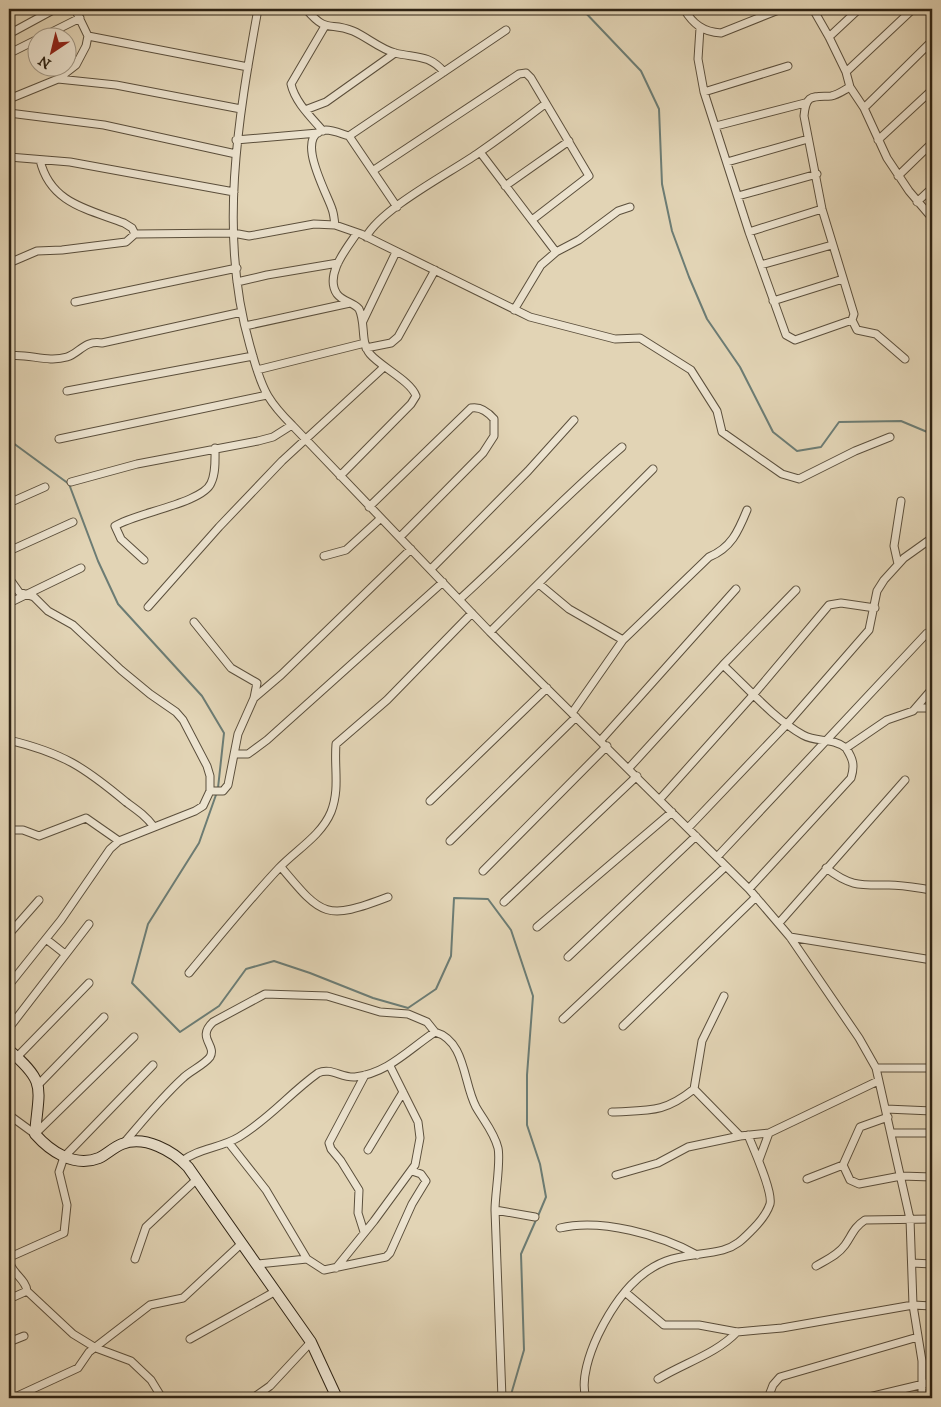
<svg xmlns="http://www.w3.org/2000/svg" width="941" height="1407" viewBox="0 0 941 1407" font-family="'IM FELL DW Pica',serif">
  <rect width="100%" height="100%" fill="#e2d4b5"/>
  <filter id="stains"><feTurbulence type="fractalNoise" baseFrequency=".004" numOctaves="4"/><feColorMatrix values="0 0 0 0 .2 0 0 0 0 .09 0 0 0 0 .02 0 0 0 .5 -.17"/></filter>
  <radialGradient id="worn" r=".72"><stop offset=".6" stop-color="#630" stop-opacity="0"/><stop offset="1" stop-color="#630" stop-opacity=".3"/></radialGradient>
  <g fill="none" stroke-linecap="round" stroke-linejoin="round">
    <path stroke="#6c7c74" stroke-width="2" d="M435 9H438
      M582 9 641 71 659 109 662 184 672 231 689 277 707 319 740 367 773 432 797 451 821 447 839 422 901 421 932 434
      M9 440 69 484 98 561 118 604 202 696 224 733 218 788
      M217 792 199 843 148 924 132 983 180 1032 219 1006 246 969 274 961 310 973 373 998 408 1008 436 989 451 956 454 898 488 899 511 930 533 996 527 1075V1125L540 1164 546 1197 538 1216
      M510 1398 524 1350 521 1254 536 1220"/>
    <g stroke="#5b4f3c" stroke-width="9">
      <path id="street" d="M258 9C238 119 218 236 250 346 255 363 259 381 268 396 274 406 283 416 292 425L490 632 749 889 790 937 859 1038 876 1068 910 1219 913 1305 922 1361V1398
        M306 9C328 35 329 21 353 31 367 37 380 49 395 53 415 58 429 54 444 72
        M684 9C693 24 703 32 721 33L781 9
        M813 9 829 37 846 72 850 87 864 108 887 158 909 191 932 218
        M700 28 698 59 704 92 749 232 786 335 795 340 852 320
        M9 34 55 9
        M88 36 248 67
        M829 37 859 9
        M40 38 80 18
        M10 53 38 39
        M846 72 913 9
        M58 79 116 85 241 109
        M850 87C844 90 838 95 831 96 812 97 806 94 804 116L822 209 854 314 852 320 857 330 876 334 905 359
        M704 92 788 66
        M9 99 58 79 76 65 86 46 88 36 75 9
        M864 108 932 41
        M305 110 326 102 395 53
        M9 113 104 125 236 154
        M716 126 805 103
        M323 131C311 117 295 102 291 84L325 26
        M349 136 397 207
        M236 140 318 133
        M878 140 932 90
        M480 152 556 252
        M9 157 70 162 234 192
        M40 160C50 203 87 209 124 223L132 228 135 234
        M727 162 808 139
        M374 170 519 74 526 73 531 78 589 176 532 220
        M898 176 932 143
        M505 186 569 141
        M738 196 817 174
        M917 202 932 188
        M335 225C334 219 334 214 332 209 328 195 292 133 326 130 333 130 342 134 349 136L506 30
        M749 232 822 209
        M366 237C382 208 448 174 477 154 500 138 523 121 545 104
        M9 263 37 251 62 250 126 242 135 234 233 233 249 236 314 224 335 225 361 234 530 317 615 339 640 338 691 370 717 411 722 432 782 474 799 479 855 451 890 437
        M761 265 832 245
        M237 282 267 275 338 263
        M773 301 843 279
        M75 302 237 268
        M514 310 541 265 556 252 579 240 618 211 630 207
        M363 321 396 252
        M245 326 350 303
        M366 348 391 343 398 337 435 270
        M9 356C28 353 47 363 67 357 80 353 84 340 102 343L242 312
        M257 370 365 343
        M67 391 253 356
        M59 439 267 395
        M340 476 411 404 416 396C411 381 381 367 370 354 360 342 366 323 359 309 353 302 343 302 337 294 324 275 347 248 357 233
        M71 482 137 464 258 441 273 437 292 425
        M9 503 45 487
        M369 507 471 408C481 406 488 412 494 419V436L483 453 400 537
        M9 551 73 522
        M324 556 346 550 381 518
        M144 560 121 539 115 526C135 513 203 503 211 483 216 473 215 459 215 448
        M898 564 894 546 901 501
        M431 569 528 471 574 420
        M9 578 19 592 34 597 48 611 73 625 121 670 150 694 176 712 183 720 207 766 210 776V791L203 806 195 811 119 841 110 849 61 920 9 985
        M539 584 569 609 623 640
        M460 599C515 549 566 495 622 447
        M9 603 81 568
        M148 607 219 527 282 461 384 367
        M194 622 231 668 257 683 254 698 238 734 228 785 223 791H210
        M490 632 653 469
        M723 665C748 688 773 718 803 735 817 743 832 737 846 748L887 720 913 711 932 689
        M254 698 281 675 411 549
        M918 708H932
        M572 713 623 640 709 557C731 548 738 532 747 510
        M9 740C63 753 84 767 126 802 137 810 146 816 154 827
        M601 740 736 589
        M235 754H248L267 740 443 582
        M629 768 723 665 796 590
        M660 799 754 694 829 605 841 603 875 608
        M430 801 547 688
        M688 828 787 724 869 630 877 591 884 580 904 558 932 538
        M9 830H23L39 836 86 818 119 841
        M450 841 576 717
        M717 857 927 633
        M281 867C322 916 325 921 388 897
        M826 868C851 887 860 885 889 885 903 885 918 888 932 890
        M483 871 607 746
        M749 889 851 778C855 765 853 759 846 748
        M504 902 637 776
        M779 923 905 780
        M537 927 672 812
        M9 934 39 900
        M790 937 932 960
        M46 939 65 954
        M568 957 696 836
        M189 973C219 937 248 901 279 868 296 850 321 836 331 812 340 789 334 768 336 744L387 700 472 613
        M563 1019 725 867
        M623 1026 756 897
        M9 1028 89 924
        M17 1057 89 983
        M876 1068H932
        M38 1085 104 1017
        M694 1089 740 1136
        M886 1109 932 1111
        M612 1112C650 1110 664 1113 694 1089L702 1041 724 996
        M9 1115 35 1134 134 1037
        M892 1133H932
        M229 1143 266 1190 307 1259
        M123 1144C142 1122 161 1098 183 1078 190 1071 204 1065 210 1057 217 1045 196 1038 213 1022L265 994 327 996 380 1012 408 1014 427 1022 435 1032
        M368 1150 403 1092
        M759 1160 769 1133
        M182 1161C199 1148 221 1148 239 1137 269 1119 290 1093 318 1073 331 1067 341 1078 355 1077 388 1073 408 1050 435 1032 466 1041 463 1083 476 1107 484 1121 494 1132 498 1148 501 1161 495 1194 495 1210L535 1217
        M843 1165 850 1180 859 1184 901 1176 932 1177
        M616 1175 658 1163 688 1147 740 1136 769 1133 878 1081
        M807 1179 843 1165 860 1127 888 1117
        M495 1210 502 1398
        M560 1228C601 1218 661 1235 697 1255
        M364 1232 358 1213 359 1190 341 1161 331 1149 329 1143 365 1075
        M135 1259 146 1227 197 1179
        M912 1263 932 1264
        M258 1264 307 1259 324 1270 386 1257 390 1253 412 1204 426 1181 421 1174 412 1171
        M816 1266C826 1260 838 1255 845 1245 852 1235 854 1227 865 1220L932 1219
        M336 1268 374 1221 415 1165 420 1138 418 1122 390 1066
        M27 1291 73 1334 96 1348 131 1361 151 1380 162 1398
        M625 1292 664 1325H699L737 1332 782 1328 913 1305 932 1306
        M9 1299 27 1291C26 1278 7 1271 10 1257L64 1233 67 1205 59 1172 64 1157 153 1065
        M190 1339 276 1291
        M9 1342 24 1336
        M658 1379C684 1363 716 1354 737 1332
        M13 1398 78 1368 89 1352 150 1305 183 1298 241 1244
        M253 1398 270 1386 311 1342
        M586 1398C580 1380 590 1352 598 1335 612 1306 634 1273 666 1261 684 1254 705 1255 723 1250 737 1246 743 1239 753 1229 760 1222 767 1213 770 1204 773 1191 753 1148 748 1135
        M768 1398 773 1385 780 1377 918 1337
        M865 1398 932 1382"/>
    </g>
    <g stroke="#2e2314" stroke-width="12">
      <path id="secondary" d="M9 1050C47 1083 39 1086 35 1134 50 1151 74 1168 99 1158 107 1154 114 1147 122 1144 145 1135 173 1151 188 1167L311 1342 337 1398"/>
    </g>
    <use href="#street" stroke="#ece3cf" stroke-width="7"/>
    <use href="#secondary" stroke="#ece3cf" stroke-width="10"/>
  </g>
  <rect width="941" height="1407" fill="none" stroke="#e2d4b5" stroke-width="30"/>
  <rect x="10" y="10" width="921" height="1387" fill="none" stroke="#2e2314" stroke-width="2.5"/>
  <rect x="15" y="15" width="911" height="1377" fill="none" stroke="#2e2314"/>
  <g transform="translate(52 52) rotate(215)"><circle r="24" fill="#ece3cf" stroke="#a09684"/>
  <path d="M0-4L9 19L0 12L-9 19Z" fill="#8f2418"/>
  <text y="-8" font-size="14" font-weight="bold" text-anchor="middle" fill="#2e2314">N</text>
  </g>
  <rect width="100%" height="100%" filter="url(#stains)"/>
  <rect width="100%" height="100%" fill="url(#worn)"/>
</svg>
